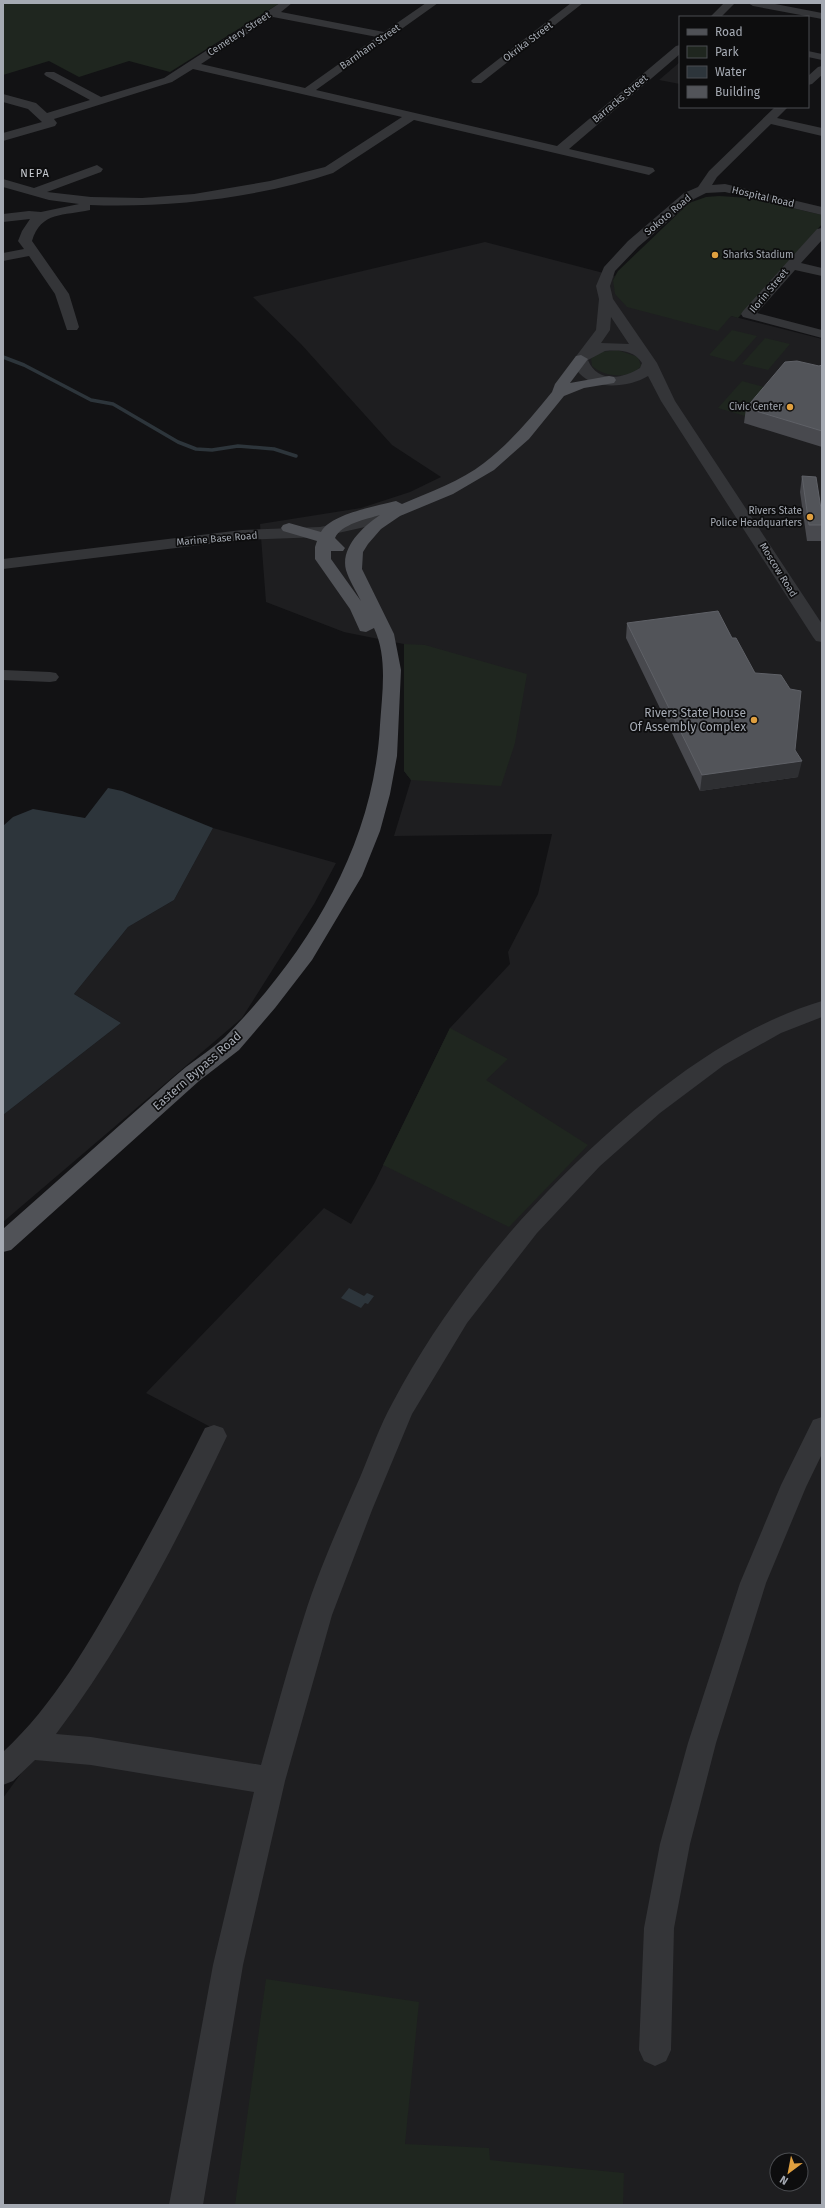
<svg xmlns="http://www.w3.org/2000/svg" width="825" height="2208" viewBox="0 0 825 2208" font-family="'Fira Sans',sans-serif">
  <rect width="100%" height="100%" fill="#121214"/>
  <path fill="#1e1e20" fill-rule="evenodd" d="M680 62V84L659 80Z
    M485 242 615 276 613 280 731 316 822 339V2205H3V1798L103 1661 222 1433 146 1393 324 1208 351 1224 375 1182 450 1028 510 964 508 952 538 894 552 834 394 836 411 780 404 771V644L344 632 266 602 260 524 361 508 410 492 441 477 392 445 301 344 253 297ZM777 2160H801V2184H777Z
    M213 828 336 863 314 904 242 1018 3 1222V1115L121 1023 74 994 128 927 174 900Z"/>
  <path fill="#1f261f" d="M3 3H280L170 72 129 61 79 77 49 61 3 75Z
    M719 196 750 198 822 215V224L738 318 731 316 718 331 627 307 615 294 613 280 618 271 689 203 706 197Z
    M732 330 757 336 734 362 709 355Z
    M765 338 790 344 768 370 742 364Z
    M617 350 638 357 641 366C630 380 604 377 592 366L591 358 601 352Z
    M742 381 768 388 745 416 718 408Z
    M404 644 425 645 527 674 515 743 501 786 411 780 404 771Z
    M450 1028 508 1059 486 1080 588 1145 509 1227 383 1165Z
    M266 1979 419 2002 405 2144 489 2148 490 2160 624 2173 623 2205H235Z"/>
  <path fill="#2d353b" d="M108 788 122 791 213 828 174 900 128 927 74 994 121 1023 3 1115V826L13 817 33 809 85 818Z
    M349 1288 364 1296 367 1293 374 1296 368 1304 365 1303 361 1308 341 1298Z"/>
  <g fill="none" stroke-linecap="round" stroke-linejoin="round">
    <path stroke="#2d353b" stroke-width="3.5" d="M3 357 24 365 91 400 113 404 178 442 196 449 212 450 238 446 274 449 296 456"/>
    <path fill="#343538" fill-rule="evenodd" d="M280 3H292L281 12 384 32 426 3H438L316 90 557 146 676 46 680 45V54L569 149 653 168 655 171 649 175 414 120 333 173C258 198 169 208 90 205V210C64 216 41 211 32 241L69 294 79 327 77 330H67L55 294 29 256 3 261V253L24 249 18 241 22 231 30 219 3 222V214L29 211 41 212 79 204 49 200 3 187V179L34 188 97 165 103 169 101 172 47 192 91 197 142 198 194 194 270 181 325 167 402 117 193 69 172 82 54 119 57 123 55 126 3 141V133L42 122 28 109 3 102V94L36 103 47 113 90 100 46 76 44 74 46 72H54L101 97 164 78ZM273 17 377 37 305 88 201 64Z
      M571 3H583L481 83H473L471 81 473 79Z
      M724 3H735L721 17H710Z
      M748 3H770L822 13V19L753 6Z
      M808 51 822 54V60L808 57Z
      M822 66V75L812 84 808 85V76L818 67Z
      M775 107H788L777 118 822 128V136L771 124 717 177 712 185 725 184 822 207V215L725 192 706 193 694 199 638 247 615 271 610 286 613 299 657 363 675 401 822 624V642L816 641 813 637 661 401 648 376C630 387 596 391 580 374 576 370 575 364 574 359L596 330 599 299 596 286 604 267 628 241 684 193 698 187 709 171ZM611 317 629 344 601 343 610 330ZM605 351C619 350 634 350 642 363L640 368C623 379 597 383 588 360Z
      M822 228V240L801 263 822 268V276L795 270 757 313 822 330V338L743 317 741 314 743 311 817 229Z
      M394 508 400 510 402 513 400 516 374 525 320 537 242 540 3 569V559L242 530 320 527 364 518Z
      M3 670 50 672 56 673 59 677 56 681 50 682 3 680Z
      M822 1001V1017L781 1033 724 1065 660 1113 600 1166 537 1233 467 1323 412 1414 372 1510 332 1615 285 1781 243 1965 203 2205H169L213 1965 254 1792 91 1765 35 1760 13 1781 3 1785V1752C54 1705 90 1641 124 1581 152 1531 179 1480 205 1428L214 1425 223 1428 227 1436C178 1539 125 1643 56 1734L91 1737 261 1765C275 1716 288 1666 304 1617 319 1569 341 1521 361 1475 371 1451 380 1425 393 1402 448 1298 527 1204 616 1126 677 1073 743 1025 822 1001Z
      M822 1417V1454L806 1487 766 1583 716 1743 690 1844 674 1928 671 2050 666 2061 655 2066 644 2061 639 2050 644 1928 660 1844 688 1743 740 1583 781 1485 813 1420Z"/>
    <path fill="#505257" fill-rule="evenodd" d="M581 355 588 359 570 383 609 376 614 377 616 380 614 383 584 388 564 396 529 439 494 470 453 494 400 516 381 529 368 544 363 552 362 569 394 634 401 670 397 756 390 794 380 831 362 876 312 960 275 1008 239 1050 199 1081 11 1250 3 1252V1229C54 1184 104 1139 155 1094 165 1085 175 1076 186 1067 199 1057 213 1048 225 1037 308 953 374 845 380 725 382 693 388 658 374 628L366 632 360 631 350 609 315 559V547L317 541 283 531 281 528 283 525 289 523 321 532C330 514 377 506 396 501L402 504C430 492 461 481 484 463 511 442 531 418 552 392L555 384 576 356ZM380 515C364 526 340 547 346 570 349 580 356 591 361 601L331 559V551H343L345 548 335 538C341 524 367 519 380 515Z"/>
  </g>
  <path fill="#48494e" d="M822 365V447L744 423 746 408 819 366Z
    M802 476 822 515V534L821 541H807L800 492Z
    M627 623 795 750 798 777 700 791 626 638Z"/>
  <path fill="#2e2f32" d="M802 761 798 777 700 791 702 775Z"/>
  <path fill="#525459" stroke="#5f6167" d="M797 361 819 366 822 365V431L746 408 785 362Z
    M802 476 816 477 822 515V525H809Z
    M718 611 732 638H736L755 673 781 675 790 689 801 691 795 750 802 761 702 775 627 623Z"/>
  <g fill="#df9f3f" stroke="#0d0d0e" stroke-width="1.5">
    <circle cx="715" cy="255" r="4"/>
    <circle cx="790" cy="407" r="4"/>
    <circle cx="810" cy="517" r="4"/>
    <circle cx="754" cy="720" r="4"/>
  </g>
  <g text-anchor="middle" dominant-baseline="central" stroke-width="3.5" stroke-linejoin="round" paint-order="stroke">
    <g font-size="10" fill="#a5aab3" stroke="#0d0d0e">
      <text transform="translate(239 34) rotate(-33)">Cemetery Street</text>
      <text transform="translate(528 42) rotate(-37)">Okrika Street</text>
      <text transform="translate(370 47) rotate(-35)">Barnham Street</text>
      <text transform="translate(620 99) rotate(-40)">Barracks Street</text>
      <text transform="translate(763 197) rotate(13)">Hospital Road</text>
      <text transform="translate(668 215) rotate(-40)">Sokoto Road</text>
      <text transform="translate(769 291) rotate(-50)">Ilorin Street</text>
      <text transform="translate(217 539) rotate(-5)">Marine Base Road</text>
      <text transform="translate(778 570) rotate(58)">Moscow Road</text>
    </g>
    <g font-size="10" fill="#a5aab3" stroke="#0d0d0e" text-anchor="end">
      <text x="723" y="255" text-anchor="start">Sharks Stadium</text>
      <text x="782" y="407">Civic Center</text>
      <text x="802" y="511">Rivers State<tspan x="802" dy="12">Police Headquarters</tspan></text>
    </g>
    <g font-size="11" letter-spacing="1" fill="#c6c9cf" stroke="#0d0d0e">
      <text x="35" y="173">NEPA</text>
    </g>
    <g font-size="12" fill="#a5aab3" stroke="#0d0d0e" text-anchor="end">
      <text x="746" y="713">Rivers State House<tspan x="746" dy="14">Of Assembly Complex</tspan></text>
    </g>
    <g font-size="12" fill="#a5aab3" stroke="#0d0d0e">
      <text transform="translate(197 1071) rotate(-41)">Eastern Bypass Road</text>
    </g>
  </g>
  <rect width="825" height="2208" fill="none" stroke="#a5aab3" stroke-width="8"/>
  <rect x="679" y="16" width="130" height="92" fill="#0d0d0e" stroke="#4a4c50"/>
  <rect x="687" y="29" width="20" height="6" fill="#505257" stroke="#4a4c50"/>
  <text x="715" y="36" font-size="12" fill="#a5aab3">Road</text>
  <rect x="687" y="46" width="20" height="12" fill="#1f261f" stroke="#4a4c50"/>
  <text x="715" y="56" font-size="12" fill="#a5aab3">Park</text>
  <rect x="687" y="66" width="20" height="12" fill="#2d353b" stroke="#4a4c50"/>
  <text x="715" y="76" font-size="12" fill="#a5aab3">Water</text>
  <rect x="687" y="86" width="20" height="12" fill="#525459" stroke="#4a4c50"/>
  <text x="715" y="96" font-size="12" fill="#a5aab3">Building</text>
  <g transform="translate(789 2172) rotate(212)"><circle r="19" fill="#0d0d0e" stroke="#4a4c50"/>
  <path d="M0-3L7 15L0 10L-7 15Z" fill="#df9f3f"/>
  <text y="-6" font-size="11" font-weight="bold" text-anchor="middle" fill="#a5aab3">N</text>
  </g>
</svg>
